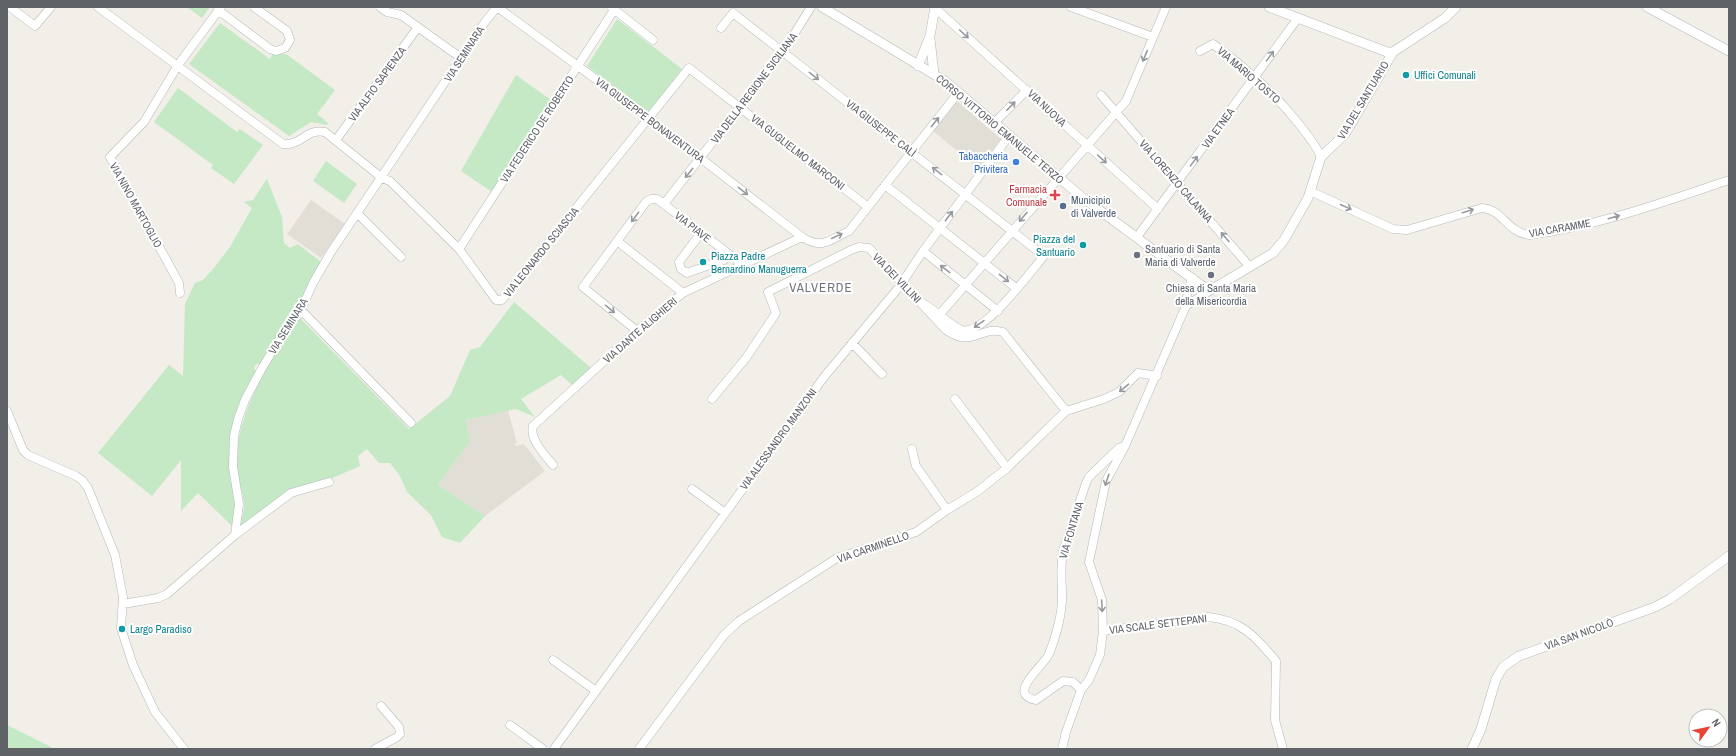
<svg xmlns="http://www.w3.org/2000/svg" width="1736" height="756" viewBox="0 0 1736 756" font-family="'Archivo Narrow',sans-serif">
  <rect width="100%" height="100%" fill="#f1efe8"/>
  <path fill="#e1ded6" d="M956 100 1001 139 978 168 933 131Z
    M311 200 345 224 321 258 287 234Z
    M508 410 517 443H515V446L524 444 545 471 485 516 438 485 470 441 466 420Z"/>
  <path fill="#c5e8c5" d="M187 7H210L202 18Z
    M617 19 682 69 648 112 587 66Z
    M220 23 270 59 273 54H286L335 90 317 114 328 123 327 125 311 122 289 136 189 64Z
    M516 75 551 100 492 192 461 171Z
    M178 88 237 132 240 129 263 145 234 184 211 168 213 165 154 122Z
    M326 161 357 184 344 203 313 181Z
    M267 179 282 217 284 243 290 248 298 244 321 262 307 286 299 306 295 303 293 307 297 309 262 363 256 364 254 368 257 373 239 404 235 421 230 455V478L237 504 233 527 198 493 181 511V460L152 496 98 453 169 365 183 376 185 304 195 283 203 280 214 268 230 247 252 208 244 202 253 200Z
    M514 302 591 368 572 385 561 375 521 399 535 417 516 409 466 420 470 441 438 485 485 516 460 543 442 537 431 515 407 492 400 476 390 463H379L367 449 358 456 360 466 330 479 293 490 239 527C241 520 245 510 244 503 243 488 235 477 236 461 239 407 269 361 298 316L409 429 450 396 470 350 480 347Z
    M7 725 51 747 52 749H7Z"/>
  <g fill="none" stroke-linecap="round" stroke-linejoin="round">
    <g stroke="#b5b8bc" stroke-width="9">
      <path id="minor" d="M10 7 35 26 51 7
        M98 7 283 144C302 146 306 128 325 132L382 178 390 181 459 249 496 300H502L689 68 868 207
        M380 7 387 12 401 15 461 58
        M497 7 649 118 802 237C822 250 830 240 849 231L958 93
        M611 7 653 40
        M1071 7 1153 37
        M935 8 1158 209
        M218 10 270 49 276 51 285 48 290 40 287 31 254 7
        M721 28 733 13 1044 256C1031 271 984 336 962 330 952 327 932 307 919 301
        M1200 51 1213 44C1245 67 1274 93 1299 124 1307 134 1316 145 1321 157
        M1101 95 1250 267
        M994 123 1027 90
        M336 140 418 27
        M885 185 1016 288
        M1310 191 1393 229 1407 230 1482 208C1502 209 1507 232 1529 235 1598 226 1664 202 1729 180
        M664 204 783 52 811 7
        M358 214 401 257
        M701 233 679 262 681 269 687 273 724 260 730 255
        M1137 237 1298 18
        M617 241 683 293
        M459 249 614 10
        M923 251 998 311
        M180 293 179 283 110 157 144 122 178 65 221 7
        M1186 306 1209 291
        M301 310 411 423
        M940 314 1126 101 1166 7
        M637 331 583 287 646 202 651 199H657L742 264
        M852 343 882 374
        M712 399 746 358 776 313 768 292 851 250 859 247 869 248 946 330C973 349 981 325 1003 332L1066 411
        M955 399 1007 468
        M7 411 23 450 28 455 76 476 82 480 88 488 115 555 123 597 121 628 133 665 155 712 184 749
        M912 449 916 466 947 510
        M553 465C545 455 529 439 533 426L637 331 683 293 802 237
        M692 489 725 513
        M235 535 291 493 329 482
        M123 604 158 598 167 594 235 535 239 504 233 467 234 436 238 419 245 400 261 370 280 338 301 310 313 283 331 252 485 22 497 7
        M1103 631 1208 617C1241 620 1255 636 1276 661L1275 720 1283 749
        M553 660 596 691
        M1081 690 1089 680 1100 655 1103 631 1102 600 1089 562 1106 481 1125 446
        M510 725 543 749
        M375 749 397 737 400 734 399 727 381 706
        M554 749 824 377 900 286 923 251 1009 136
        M639 749 724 635 739 621 837 558 916 532 947 510 978 491 1007 468 1066 411 1104 399 1119 392 1138 373 1157 376
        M1062 749 1066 732 1081 690 1073 682 1063 681 1036 700C1005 694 1045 665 1049 654 1056 636 1062 616 1062 597 1062 582 1060 567 1063 551L1086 483 1089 477 1119 448 1125 446 1186 306 1188 289 1193 278"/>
    </g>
    <g stroke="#b5b8bc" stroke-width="10">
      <path id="tertiary" d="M822 7 945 81 1083 198 1209 291 1273 253 1284 240 1308 198 1321 157 1345 134 1393 52 1445 18 1456 7
        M1269 7 1387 52H1393
        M1647 7 1729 51
        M930 39 934 74
        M918 66 930 36 935 7
        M1472 749 1481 729 1496 679 1503 667 1519 656 1655 607 1670 599 1729 556"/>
    </g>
    <use href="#minor" stroke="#fff" stroke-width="8"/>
    <use href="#tertiary" stroke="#fff" stroke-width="9"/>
  </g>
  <defs><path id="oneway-shaft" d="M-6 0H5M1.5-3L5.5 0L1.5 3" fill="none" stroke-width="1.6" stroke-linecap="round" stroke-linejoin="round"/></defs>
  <g stroke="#979a9d">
    <use href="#oneway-shaft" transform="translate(964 34) rotate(42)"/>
    <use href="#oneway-shaft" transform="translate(1145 56) rotate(113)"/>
    <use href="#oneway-shaft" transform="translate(1270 56) rotate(-54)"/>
    <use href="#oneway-shaft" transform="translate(814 76) rotate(38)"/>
    <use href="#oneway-shaft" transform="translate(1011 106) rotate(-46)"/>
    <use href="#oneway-shaft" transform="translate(935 122) rotate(-51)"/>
    <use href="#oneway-shaft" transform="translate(1102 159) rotate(42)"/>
    <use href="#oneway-shaft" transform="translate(1194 161) rotate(-54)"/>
    <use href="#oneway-shaft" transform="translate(937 171) rotate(-142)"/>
    <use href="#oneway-shaft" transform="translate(689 173) rotate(129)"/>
    <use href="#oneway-shaft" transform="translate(743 191) rotate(38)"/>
    <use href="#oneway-shaft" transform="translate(1346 207) rotate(25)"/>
    <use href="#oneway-shaft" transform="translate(1468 211) rotate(-17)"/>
    <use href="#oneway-shaft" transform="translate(949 216) rotate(-53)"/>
    <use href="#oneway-shaft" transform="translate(635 217) rotate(127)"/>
    <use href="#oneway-shaft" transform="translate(1023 217) rotate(131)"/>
    <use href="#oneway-shaft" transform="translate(1614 217) rotate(-16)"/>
    <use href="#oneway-shaft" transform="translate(837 236) rotate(-25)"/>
    <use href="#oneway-shaft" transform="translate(1225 237) rotate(-131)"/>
    <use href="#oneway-shaft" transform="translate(945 269) rotate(-142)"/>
    <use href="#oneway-shaft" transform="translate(1004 278) rotate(38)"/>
    <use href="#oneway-shaft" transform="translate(610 309) rotate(39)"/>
    <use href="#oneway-shaft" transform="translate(979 324) rotate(145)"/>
    <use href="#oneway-shaft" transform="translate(1124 388) rotate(140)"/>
    <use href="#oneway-shaft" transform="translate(1107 480) rotate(108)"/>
    <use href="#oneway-shaft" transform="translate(1102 606) rotate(87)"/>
  </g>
  <g fill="#0f9aa8" stroke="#fff" stroke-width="1.5">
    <circle cx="1406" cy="75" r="4"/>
    <circle cx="1083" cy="245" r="4"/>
    <circle cx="703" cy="262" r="4"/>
    <circle cx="122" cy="629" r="4"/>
  </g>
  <circle fill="#3f7fe0" stroke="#fff" stroke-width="1.5" cx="1016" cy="162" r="4"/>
  <path fill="#e0444e" stroke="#fff" stroke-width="1.5" d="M1053 189h4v4h4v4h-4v4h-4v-4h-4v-4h4z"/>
  <circle fill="#5c6f8a" stroke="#fff" stroke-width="1.5" cx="1063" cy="206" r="4"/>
  <g fill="#6b7280" stroke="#fff" stroke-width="1.5">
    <circle cx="1137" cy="255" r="4"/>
    <circle cx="1211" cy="275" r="4"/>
  </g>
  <g text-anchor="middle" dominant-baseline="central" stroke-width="4" stroke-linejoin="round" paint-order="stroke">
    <g font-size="11" fill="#5f6368" stroke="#fff">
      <text transform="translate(464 54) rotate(-57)">VIA SEMINARA</text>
      <text transform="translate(1249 75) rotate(41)">VIA MARIO TOSTO</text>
      <text transform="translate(377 84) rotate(-54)">VIA ALFIO SAPIENZA</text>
      <text transform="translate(754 88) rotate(-53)">VIA DELLA REGIONE SICILIANA</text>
      <text transform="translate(1363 100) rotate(-59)">VIA DEL SANTUARIO</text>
      <text transform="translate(1047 108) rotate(43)">VIA NUOVA</text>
      <text transform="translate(650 120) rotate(37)">VIA GIUSEPPE BONAVENTURA</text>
      <text transform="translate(881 128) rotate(38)">VIA GIUSEPPE CALÌ</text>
      <text transform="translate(1218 128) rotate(-54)">VIA ETNEA</text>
      <text transform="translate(537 129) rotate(-57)">VIA FEDERICO DE ROBERTO</text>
      <text transform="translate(1000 129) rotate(40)">CORSO VITTORIO EMANUELE TERZO</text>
      <text transform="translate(798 152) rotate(38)">VIA GUGLIELMO MARCONI</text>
      <text transform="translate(1176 181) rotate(49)">VIA LORENZO CALANNA</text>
      <text transform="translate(136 205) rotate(61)">VIA NINO MARTOGLIO</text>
      <text transform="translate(693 227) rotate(38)">VIA PIAVE</text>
      <text transform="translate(1560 228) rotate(-10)">VIA CARAMME</text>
      <text transform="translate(541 252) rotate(-51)">VIA LEONARDO SCIASCIA</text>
      <text transform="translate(897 278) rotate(46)">VIA DEI VILLINI</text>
      <text transform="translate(288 326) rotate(-58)">VIA SEMINARA</text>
      <text transform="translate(640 330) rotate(-41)">VIA DANTE ALIGHIERI</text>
      <text transform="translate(778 439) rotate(-54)">VIA ALESSANDRO MANZONI</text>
      <text transform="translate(1071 530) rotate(-73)">VIA FONTANA</text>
      <text transform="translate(873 547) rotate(-19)">VIA CARMINELLO</text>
      <text transform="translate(1158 624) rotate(-7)">VIA SCALE SETTEPANI</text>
      <text transform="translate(1579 634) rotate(-20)">VIA SAN NICOLÒ</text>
    </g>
    <g font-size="11" fill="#0d838f" stroke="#fff" text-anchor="start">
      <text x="1414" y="75">Uffici Comunali</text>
      <text x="1075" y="239" text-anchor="end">Piazza del<tspan x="1075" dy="13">Santuario</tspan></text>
      <text x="711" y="256">Piazza Padre<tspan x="711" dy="13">Bernardino Manuguerra</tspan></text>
      <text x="130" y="629">Largo Paradiso</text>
    </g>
    <g font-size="11" fill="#366cbe" stroke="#fff" text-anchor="end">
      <text x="1008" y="156">Tabaccheria<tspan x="1008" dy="13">Privitera</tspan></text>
    </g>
    <g font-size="11" fill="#be3a42" stroke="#fff" text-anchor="end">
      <text x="1047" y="189">Farmacia<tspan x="1047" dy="13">Comunale</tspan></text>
    </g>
    <g font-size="11" fill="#4e5e75" stroke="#fff" text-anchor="start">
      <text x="1071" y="200">Municipio<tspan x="1071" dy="13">di Valverde</tspan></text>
    </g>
    <g font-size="11" fill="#5b616d" stroke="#fff" text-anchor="start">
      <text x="1145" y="249">Santuario di Santa<tspan x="1145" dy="13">Maria di Valverde</tspan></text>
      <text x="1211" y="288" text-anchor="middle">Chiesa di Santa Maria<tspan x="1211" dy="13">della Misericordia</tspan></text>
    </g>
    <g font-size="13" letter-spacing="1" fill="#70757a" stroke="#fff">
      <text x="821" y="287">VALVERDE</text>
    </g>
  </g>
  <rect width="1736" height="756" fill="none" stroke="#5f6368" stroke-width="16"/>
  <g transform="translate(1708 728) rotate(57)"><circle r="19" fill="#ffffff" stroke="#bfc1c3"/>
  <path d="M0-3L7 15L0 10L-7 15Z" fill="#ea4335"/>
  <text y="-6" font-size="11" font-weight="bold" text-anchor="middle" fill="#5f6368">N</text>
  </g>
</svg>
